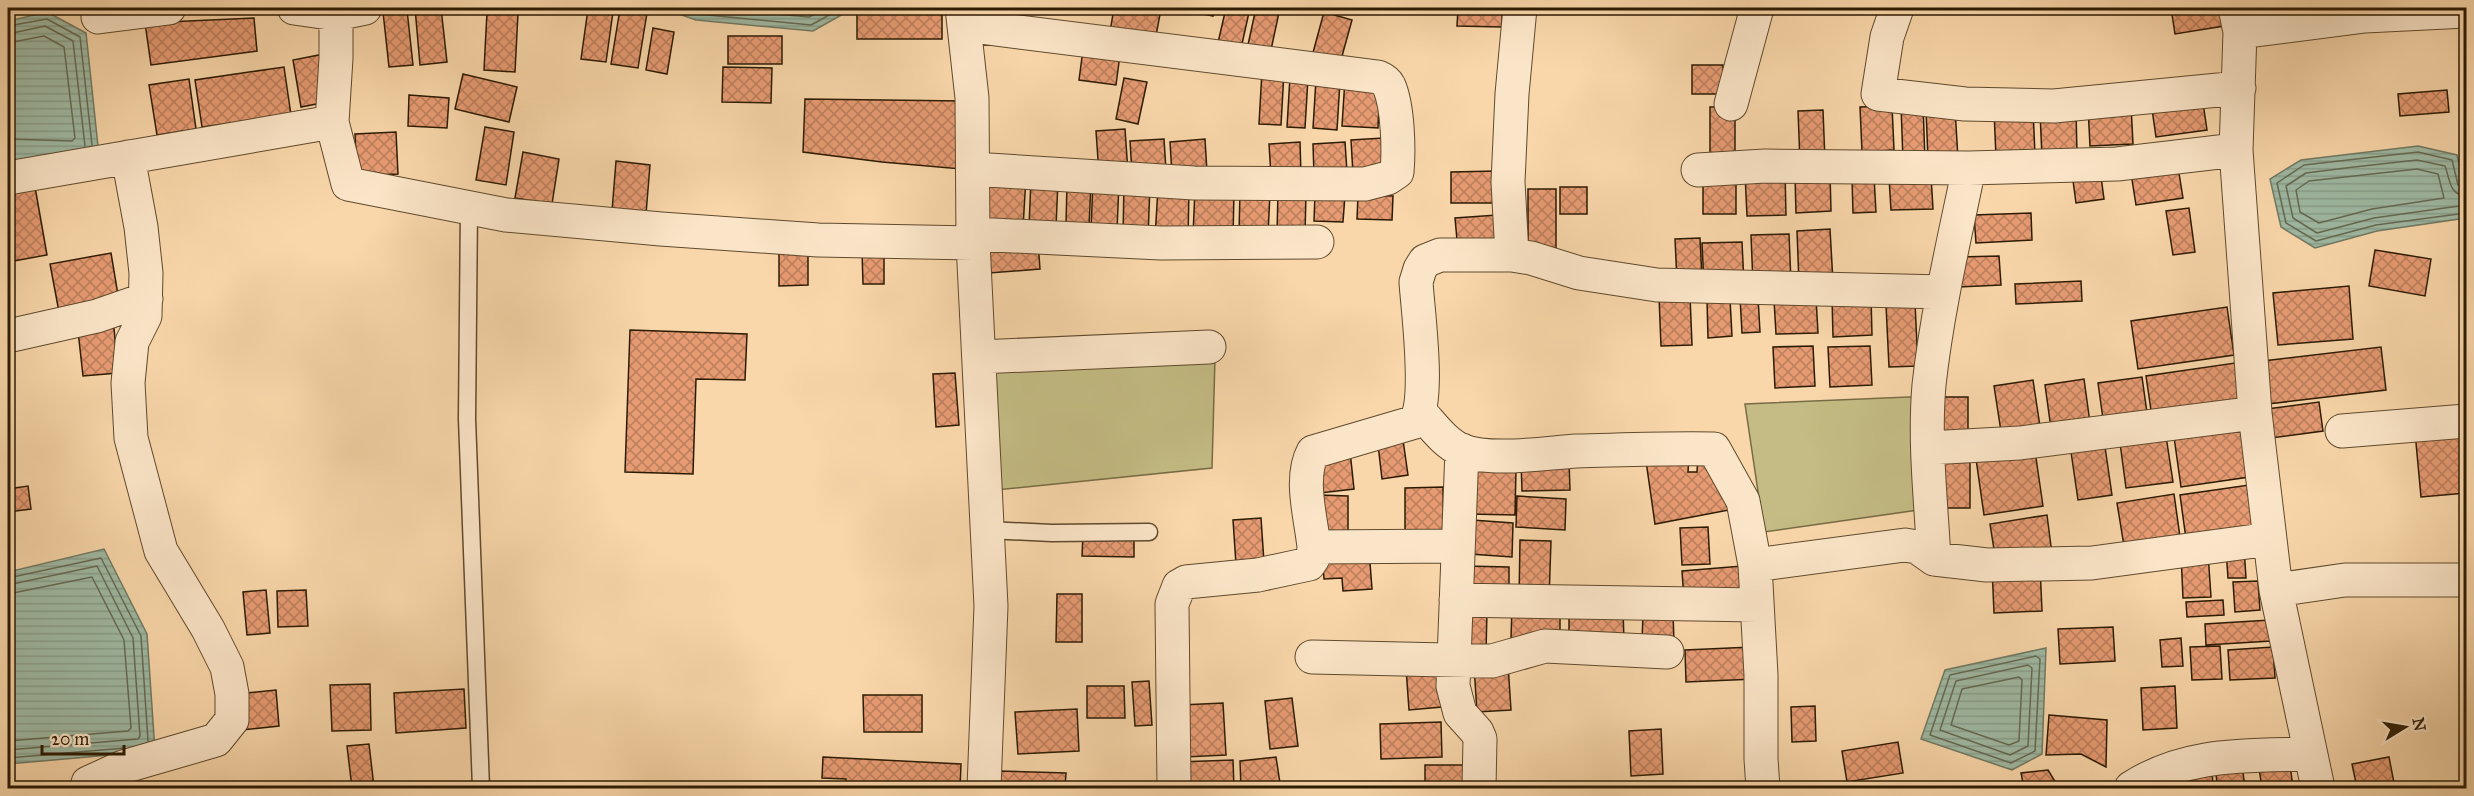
<svg xmlns="http://www.w3.org/2000/svg" width="2474" height="796" viewBox="0 0 2474 796" font-family="'IM FELL Great Primer',serif">
  <defs>
    <pattern id="water-rules" width="6" height="5" patternUnits="userSpaceOnUse" patternTransform="scale(1.5)"><rect width="6" height="5" fill="#9fbaa4"/><path d="M0 2.5h6" fill="none" stroke="#899f8c"/></pattern>
    <pattern id="building-cross-hatch" width="8" height="8" patternUnits="userSpaceOnUse" patternTransform="scale(1.5)"><rect width="8" height="8" fill="#e79b73"/><path d="M0 0l8 8M0 8l8-8" fill="none" stroke="#bb7e5c"/></pattern>
  </defs>
  <rect width="100%" height="100%" fill="#f9d7aa"/>
  <filter id="stains"><feTurbulence type="fractalNoise" baseFrequency=".00333" numOctaves="4"/><feColorMatrix values="0 0 0 0 .2 0 0 0 0 .09 0 0 0 0 .02 0 0 0 .5 -.17"/></filter>
  <radialGradient id="worn" r=".72"><stop offset=".6" stop-color="#630" stop-opacity="0"/><stop offset="1" stop-color="#630" stop-opacity=".3"/></radialGradient>
  <path fill="#c4bc84" stroke="#786c44" stroke-width="1.5" d="M1215 358 1212 468 996 490 993 371Z
    M1932 396 1925 509 1764 532 1745 404Z"/>
  <path fill="url(#water-rules)" stroke="#717a64" stroke-width="1.5" d="M662 8H854L813 31 696 20Z
    M47 12 86 33 100 165 8 162V21Z
    M2418 146 2457 155 2466 194V218L2377 231 2315 248 2281 227 2270 179 2301 160Z
    M104 549 147 634 155 751 8 764V572Z
    M2046 648 2042 754 2012 770 1921 739 1945 670Z"/>
  <g fill="none" stroke-linecap="round" stroke-linejoin="round">
    <path stroke="#666a54" stroke-width="1.5" d="M680 8 697 14 811 25 842 8
      M711 8 809 17 827 8
      M8 26 47 19 80 37 92 145
      M8 34 45 26 73 41 85 146
      M8 43 44 36 64 47 75 138 72 141 8 139
      M2417 169 2438 174 2444 198 2372 209 2319 223 2300 212 2296 190 2309 181Z
      M2466 189 2458 185 2452 160 2418 152 2304 165 2277 183 2286 223 2316 241 2376 225 2466 213
      M2466 196C2449 195 2450 179 2445 166L2417 160 2354 167 2306 173 2286 186 2293 218 2317 233 2374 218 2466 205
      M8 578 101 558 141 636 148 741
      M8 585 97 566 133 638 140 736 138 739 8 750
      M8 594 92 577 124 640 131 728 128 731 8 741
      M2036 656 2040 659 2035 751 2011 763 1930 735 1950 675Z
      M2028 665 2032 668 2028 746 2010 755 1940 730 1956 681Z
      M2019 677 2022 680 2019 741 2009 745 1951 725 1962 689Z
      M8 758 125 748"/>
  </g>
  <path fill="url(#building-cross-hatch)" stroke="#2c1b03" stroke-width="1.5" d="M415 8H441L447 62 420 65Z
    M1114 8 1161 9 1155 41 1110 32Z
    M1176 8H1214L1213 16Z
    M1226 8H1250L1240 53 1217 47Z
    M1256 8H1280L1269 59 1246 54Z
    M1458 8H1502V27L1457 26Z
    M2171 8H2222L2224 26 2175 34Z
    M588 9 613 12 606 62 581 59Z
    M620 9 647 13 638 68 611 64Z
    M407 10 413 65 389 67 383 12Z
    M857 10H942V39H857Z
    M487 12 518 13 515 72 484 70Z
    M1324 12 1352 20 1339 67 1311 60Z
    M254 18 257 51 151 65 145 23Z
    M653 28 674 32 667 74 646 70Z
    M728 36H782V64H728Z
    M1084 42 1121 47 1116 85 1079 80Z
    M324 54 332 101 301 107 293 60Z
    M1692 65H1723V94H1692Z
    M284 67 291 115 202 127 195 80Z
    M723 67 772 68 771 103 722 102Z
    M1262 71 1284 72 1281 125 1259 124Z
    M463 74 517 87 509 122 455 109Z
    M1290 77 1308 78 1305 128 1287 127Z
    M1124 78 1147 82 1138 124 1116 119Z
    M189 79 196 129 157 135 149 85Z
    M1316 79 1340 81 1337 130 1313 128Z
    M1345 79 1380 81 1378 128 1342 126Z
    M2447 90 2449 112 2400 116 2398 94Z
    M409 95 449 98 447 128 408 126Z
    M2202 96 2207 130 2156 137 2151 102Z
    M805 99 962 101 961 169 882 162 803 152Z
    M1923 104 1925 160 1903 161 1901 105Z
    M2131 105 2133 144 2090 146 2088 107Z
    M1892 106 1894 150 1862 152 1860 107Z
    M1710 107H1735V160H1710Z
    M1955 108 1958 159 1928 160 1926 109Z
    M2033 109 2035 155 1996 157 1994 111Z
    M1823 110 1825 161 1800 162 1798 111Z
    M2076 111 2077 155 2042 157 2040 112Z
    M485 127 514 132 506 185 476 180Z
    M1125 129 1128 172 1099 174 1096 131Z
    M396 132 398 174 357 176 355 134Z
    M1383 138 1384 172 1353 174 1351 140Z
    M1164 139 1166 171 1132 173 1130 141Z
    M1205 139 1207 172 1172 174 1170 142Z
    M1300 142 1301 174 1271 176 1269 144Z
    M1345 142 1347 172 1314 175 1313 144Z
    M523 152 559 159 552 204 515 198Z
    M616 161 650 165 646 214 612 211Z
    M2177 161 2183 198 2136 205 2130 167Z
    M2100 169 2104 199 2076 203 2072 173Z
    M1496 171V203H1451V172Z
    M1785 172 1786 215 1747 216 1745 174Z
    M1830 174 1831 211 1796 213 1795 176Z
    M984 176 1026 177 1023 228 982 226Z
    M1931 176 1933 209 1891 210 1889 178Z
    M1874 177 1876 212 1853 213 1852 178Z
    M1703 178H1736V214H1703Z
    M1031 180 1058 181 1056 227 1029 226Z
    M1093 182 1119 183 1117 230 1091 229Z
    M1067 183 1091 184 1089 226 1066 225Z
    M1124 185 1150 186 1148 237 1123 235Z
    M35 187 47 255 8 262V192Z
    M1560 187H1587V214H1560Z
    M1158 188 1189 189 1188 239 1155 238Z
    M1528 189H1556V250H1528Z
    M1195 190 1234 192 1233 237 1193 235Z
    M1240 192 1270 193 1268 234 1239 233Z
    M1278 193 1306 194 1305 234 1277 233Z
    M1315 194 1345 195 1343 222 1314 221Z
    M1358 195 1393 196 1392 220 1357 219Z
    M2189 208 2195 252 2173 255 2166 211Z
    M2031 213 2032 240 1976 243 1974 215Z
    M1497 215 1500 248 1458 251 1455 218Z
    M1830 229 1833 282 1799 283 1797 231Z
    M1789 234 1791 282 1753 284 1751 235Z
    M1700 238 1702 279 1677 281 1675 239Z
    M1038 241 1040 269 989 273 987 244Z
    M1742 242 1744 283 1704 285 1702 243Z
    M808 250V285L779 286V251Z
    M2375 250 2431 259 2425 296 2369 286Z
    M862 251H884V284H863Z
    M111 253 119 301 59 312 50 264Z
    M1999 256 2001 285 1959 287 1958 257Z
    M2081 281 2082 301 2016 304 2015 284Z
    M2349 286 2353 339 2278 345 2273 293Z
    M1690 296 1692 345 1661 346 1659 297Z
    M1871 296 1872 335 1833 337 1832 297Z
    M1740 297H1758L1760 332 1742 333Z
    M1816 298 1818 333 1776 334 1774 300Z
    M1730 299 1732 336 1708 338 1707 300Z
    M8 302H9L15 330 8 331Z
    M1915 303 1918 366 1889 367 1886 305Z
    M2227 307 2234 355 2138 369 2131 321Z
    M114 328 118 373 83 376 78 331Z
    M630 330 747 334 745 380 696 379 693 474 625 472Z
    M1813 346 1815 386 1775 388 1773 347Z
    M1870 346 1872 385 1830 387 1828 347Z
    M2381 347 2386 390 2268 404 2263 361Z
    M2235 363 2241 404 2152 417 2146 376Z
    M955 373 959 425 936 427 933 374Z
    M2142 377 2148 420 2104 426 2098 383Z
    M2084 379 2091 430 2052 436 2045 385Z
    M2033 380 2041 433 2002 438 1994 386Z
    M1931 397H1968V434H1931Z
    M2319 402 2323 431 2271 438 2267 409Z
    M2242 428 2249 477 2181 487 2174 437Z
    M2461 428 2466 493 2421 497 2415 432Z
    M1402 433 1408 475 1382 479 1377 436Z
    M2166 436 2173 482 2126 488 2120 443Z
    M2104 440 2112 495 2078 500 2070 445Z
    M1350 451 1354 489 1320 493 1316 454Z
    M2035 451 2043 506 1984 515 1976 459Z
    M1645 454 1689 456 1688 472H1697L1698 457 1712 458 1729 510 1655 524Z
    M1569 460 1570 490 1522 491 1521 461Z
    M1937 461H1970V508H1937Z
    M1471 467 1516 469 1515 515 1469 514Z
    M2249 485 2255 529 2186 539 2180 495Z
    M28 486 31 509 8 512V489Z
    M1443 487 1444 539H1405V488Z
    M2174 494 2181 544 2125 552 2117 503Z
    M1319 495 1348 496V544L1319 543Z
    M1517 496 1566 499 1565 530 1516 527Z
    M2047 515 2052 554 1996 562 1990 524Z
    M1261 518 1264 562 1236 564 1233 520Z
    M1472 520 1513 523 1512 557 1470 554Z
    M1708 527 1710 564 1682 565 1680 528Z
    M1083 534 1134 536V557L1082 556Z
    M1520 540 1551 541 1549 600H1519Z
    M2244 548 2246 578H2228L2226 549Z
    M1369 550 1372 589 1343 591 1342 578 1324 579 1322 553Z
    M2208 553 2211 597 2183 598 2181 554Z
    M1464 566 1509 567V598L1463 597Z
    M1742 566 1744 596 1684 600 1682 571Z
    M2040 566 2042 611 1994 613 1992 567Z
    M2258 581 2260 610 2235 612 2233 582Z
    M266 590 270 633 247 635 243 592Z
    M306 590 308 626 278 627 277 591Z
    M1057 594H1082V642H1056Z
    M2223 600 2224 615 2187 617 2186 602Z
    M1512 606 1560 607V640L1511 639Z
    M1623 608 1624 643 1569 644V609Z
    M1462 610H1487L1486 653H1461Z
    M1643 614H1673L1674 642H1642Z
    M2270 620 2271 641 2206 645 2205 624Z
    M2113 627 2115 661 2060 664 2058 629Z
    M2181 638 2183 666 2162 667 2160 640Z
    M2220 646 2222 679 2192 680 2190 647Z
    M1752 647 1755 679 1686 682 1685 650Z
    M2273 647 2275 678 2230 680 2228 650Z
    M1508 664 1511 710 1477 712 1474 666Z
    M1438 665 1442 707 1409 710 1406 668Z
    M1149 681 1152 725 1135 726 1132 682Z
    M370 684 371 730 332 731 330 685Z
    M1087 686H1124L1125 718H1087Z
    M2175 686 2177 728 2143 730 2141 688Z
    M464 689 466 728 396 733 394 693Z
    M276 690 279 726 242 730 238 694Z
    M863 695H922V732H864Z
    M1292 698 1298 746 1270 749 1265 701Z
    M1223 703 1226 755 1184 757 1181 705Z
    M1815 706 1816 741 1792 742 1791 707Z
    M1077 709 1079 751 1018 754 1015 712Z
    M2049 715 2107 720 2106 767 2081 754 2046 755Z
    M1441 722 1442 757 1381 759 1380 724Z
    M1661 729 1663 774 1631 776 1629 731Z
    M1898 742 1903 773 1847 782 1842 751Z
    M369 744 374 787 352 788 347 746Z
    M823 757 961 764 960 788H845L846 779 822 778Z
    M1276 757 1280 783 1241 788 1240 761Z
    M2389 757 2395 788H2357L2352 764Z
    M1233 760 1234 788H1179L1178 762Z
    M2290 764 2293 788H2262L2259 768Z
    M1425 765H1464V788H1425Z
    M2242 765 2245 788H2218L2215 769Z
    M2212 769 2213 788H2193L2192 770Z
    M2048 770 2059 788H2024L2021 773Z
    M997 771 1066 773 1065 788H996Z
    M1662 783V788H1626L1625 784Z"/>
  <g fill="none" stroke-linecap="round" stroke-linejoin="round">
    <g stroke="#5f4a2d" stroke-width="19">
      <path id="lane" d="M469 207 467 419 481 788
        M988 530 1052 533 1149 532"/>
    </g>
    <g stroke="#5f4a2d" stroke-width="35">
      <path id="street" d="M294 8 336 14 365 8
        M962 8 972 98 973 243 991 606 984 788
        M1897 8 1887 37 1878 94 1965 104 2054 106 2239 88
        M2235 8 2240 32 2236 150 2255 413 2276 590 2318 788
        M98 17 169 8
        M964 25 1378 77C1383 79 1387 82 1389 86 1398 107 1399 149 1397 172L1388 178 1365 184 1194 183 973 169
        M2240 32 2365 16 2466 11
        M1731 104 1757 8
        M332 122 336 58V14
        M1698 170 1765 166 1969 168 2117 164 2236 150
        M8 178 332 122 348 184 506 215 661 229 818 240 973 243
        M973 234 1161 243 1317 242
        M1512 255 1508 182 1512 94 1520 8
        M8 336 97 316 146 299
        M979 357 1209 347
        M1421 413C1433 426 1445 443 1461 450 1489 462 1545 453 1576 451 1622 450 1668 448 1714 449L1743 501 1755 565 1761 675V759L1763 788
        M2342 431 2466 421
        M1928 448 2020 443 2255 413
        M1462 450 1453 686 1460 713 1477 732 1480 739 1479 788
        M1314 547 1458 546
        M1934 559C1931 501 1924 442 1929 385 1937 312 1954 240 1969 168
        M1755 565 1905 545 1917 547 1934 559 1987 565 2092 563 2270 539
        M2276 590 2345 580H2466
        M1456 600 1757 605
        M1312 657 1492 661 1545 646 1667 652
        M87 788 88 783 123 767 216 740 232 720V694L227 667 208 629 161 551 131 438 128 383 132 342 145 316 146 273 141 227 128 157
        M1174 788 1172 604 1179 586 1186 582 1258 575 1309 564 1313 558 1314 547C1311 518 1299 478 1313 452L1415 422C1430 399 1418 313 1416 282L1420 269 1425 261 1440 255H1512L1531 258 1579 273 1657 285 1943 292
        M2131 788C2186 752 2246 756 2310 754"/>
    </g>
    <use href="#lane" stroke="#fbe5c8" stroke-width="16"/>
    <use href="#street" stroke="#fbe5c8" stroke-width="33"/>
  </g>
  <rect width="2474" height="796" fill="none" stroke="#f9d7aa" stroke-width="30"/>
  <rect x="9" y="9" width="2456" height="778" fill="none" stroke="#2c1b03" stroke-width="3"/>
  <rect x="15" y="15" width="2444" height="766" fill="none" stroke="#2c1b03" stroke-width="1.5"/>
  <g transform="translate(2405 727) rotate(79)" stroke="#fbe5c8" stroke-width="4.5" paint-order="stroke">
  <path d="M0-4.5L10 22L0 15L-10 22Z" fill="#2c1b03"/>
  <text y="-9" font-size="16" font-weight="bold" text-anchor="middle" fill="#2c1b03">N</text>
  </g>
  <path d="M42 745v9h82v-9" fill="none" stroke="#2c1b03" stroke-width="3"/>
  <text x="51" y="745" font-size="18" fill="#2c1b03" stroke="#fbe5c8" stroke-width="4.5" paint-order="stroke">20 m</text>
  <rect width="100%" height="100%" filter="url(#stains)"/>
  <rect width="100%" height="100%" fill="url(#worn)"/>
</svg>
